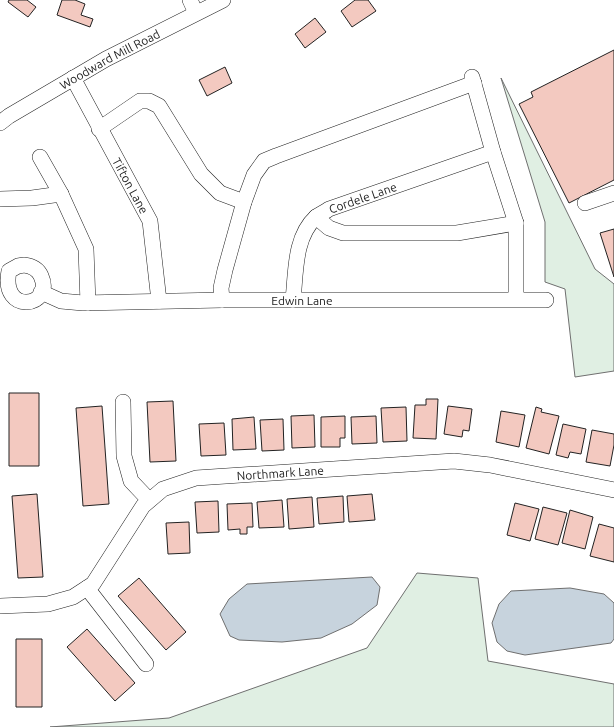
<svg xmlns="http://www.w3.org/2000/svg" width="614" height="727" viewBox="0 0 614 727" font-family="Ubuntu,sans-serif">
  <rect width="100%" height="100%" fill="#fff"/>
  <path fill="#e0efe3" stroke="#6f6f6f" d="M501 78 595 269 614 284V371L575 377 565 289 545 282V222Z
    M417 573 478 578 488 661 614 684V727H50L169 718 367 648Z"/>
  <path fill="#c7d3dd" stroke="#6f6f6f" d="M372 577 380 587 377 605 352 624 321 638 282 642 239 640 230 636 220 614 229 599 247 584Z
    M570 588 604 594 614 603V639L611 643 525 655 507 651 497 642 492 623 499 604 511 591Z"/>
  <path fill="#f3c9c0" stroke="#222" d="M9 0H27L36 7 28 17 8 2Z
    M62 0H75L85 4 81 15 93 19 90 27 57 15Z
    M355 0H368L376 11 352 27 341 11Z
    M315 18 326 32 305 48 295 34Z
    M614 50V180L569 203 519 104 533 97 531 92Z
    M225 67 232 83 207 96 199 80Z
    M614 229V277L600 233Z
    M9 393H39V466H9Z
    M426 399H438L436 439 413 438 415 405H426Z
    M173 401 176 461 150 462 147 402Z
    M102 406 109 504 83 506 76 408Z
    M448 406 472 409 469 431 463 430 462 437 444 434Z
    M406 407 407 441 383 442 381 408Z
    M536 407 542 409 541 412 559 416 549 454 526 448Z
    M501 411 525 415 519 447 496 442Z
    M314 415 315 447 292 448 291 416Z
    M345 416V438H340V447H321V417Z
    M376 416 377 443 352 444 351 417Z
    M254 417 256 449 233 450 232 419Z
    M283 419 284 450 262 451 260 420Z
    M224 423 226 455 201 456 199 424Z
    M563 424 586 429 581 454 570 452 568 458 556 455Z
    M592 430 614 434V445L610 466 586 462Z
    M37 494 43 577 18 578 12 496Z
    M372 494 375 520 349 522 347 496Z
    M343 496 344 522 319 524 317 498Z
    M312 497 314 527 289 529 287 499Z
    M282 500 284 527 259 528 257 502Z
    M218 501 219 532 197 533 195 502Z
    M252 503 253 527H247V534H240V529L228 530 227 504Z
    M515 503 539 509 530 541 507 535Z
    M543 507 567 513 558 545 535 539Z
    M570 510 593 517 585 549 562 543Z
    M189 522 190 553 168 554 166 523Z
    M599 524 614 528V562L590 556Z
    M139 578 186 632 166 650 118 596Z
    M87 629 135 683 115 701 67 647Z
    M16 639H42V707H16Z"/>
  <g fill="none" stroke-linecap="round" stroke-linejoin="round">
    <g stroke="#222" stroke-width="16">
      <g id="minor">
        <path d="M190 0 196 13"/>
        <path d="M472 77 493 152 516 223V299"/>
        <path id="s1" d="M73 78 150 221 159 301"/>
        <path id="s2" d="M0 123 9 116 106 59 223 0"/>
        <path d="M99 129 140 101H149L159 106 201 174 220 193 244 202"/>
        <path d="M40 157 61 194 86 249 88 303"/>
        <path d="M0 199 32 198 61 194"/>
        <path d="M585 203 614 193"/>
        <path d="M316 217 329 228 343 233H457L516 223"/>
        <path d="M24 265C32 266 38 269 41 276 55 307 0 316 9 271L18 266Z"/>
        <path id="s3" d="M41 292 61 301 83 303 222 300H546"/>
        <path d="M222 300 221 288 225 270 244 202 254 175 264 161 276 156 474 83"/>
        <path id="s4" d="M293 300C296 273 294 237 316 217 320 214 325 212 329 209L493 152"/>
        <path d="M123 402 124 456 131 481 149 500"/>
        <path d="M87 588 146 664"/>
        <path id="s5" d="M0 606 48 604 73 597 93 584 143 506 163 489 196 478 454 461 490 465 614 490"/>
      </g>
    </g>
    <use href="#minor" stroke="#fff" stroke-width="15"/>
  </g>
  <g text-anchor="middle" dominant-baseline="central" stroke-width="3" stroke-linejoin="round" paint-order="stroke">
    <g font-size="12" fill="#222" stroke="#fff">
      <text stroke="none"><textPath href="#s2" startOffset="127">Woodward Mill Road</textPath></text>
      <text stroke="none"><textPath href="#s1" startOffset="122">Tifton Lane</textPath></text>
      <text stroke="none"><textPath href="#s4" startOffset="139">Cordele Lane</textPath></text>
      <text stroke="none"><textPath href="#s3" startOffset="263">Edwin Lane</textPath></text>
      <text stroke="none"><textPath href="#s5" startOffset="336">Northmark Lane</textPath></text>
    </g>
  </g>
</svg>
